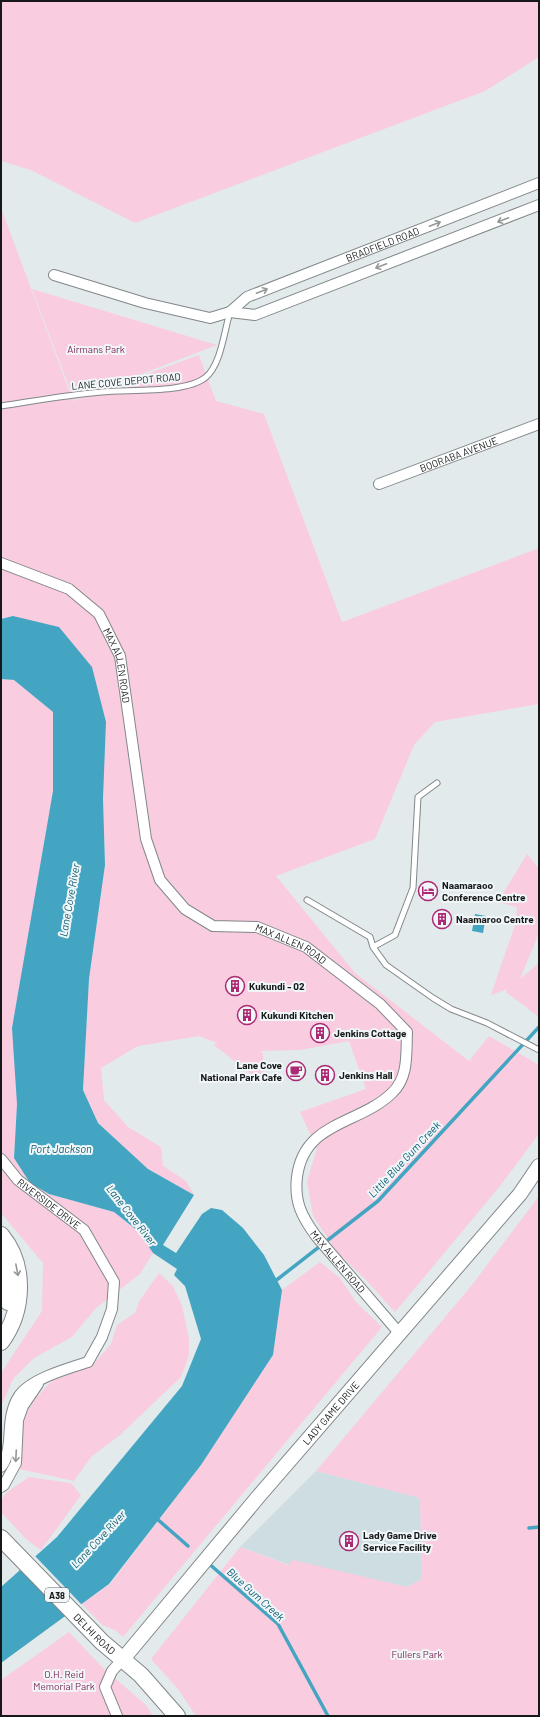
<svg xmlns="http://www.w3.org/2000/svg" width="540" height="1717" viewBox="0 0 540 1717" font-family="Barlow,sans-serif">
  <rect width="100%" height="100%" fill="#e3eaec"/>
  <path fill="#cedde2" d="M316 1471 420 1498 422 1579 396 1593 336 1582 240 1547Z"/>
  <path fill="#f9ccdf" d="M1 1H539V57L485 91 135 223 31 170 1 161Z
    M1 208 73 401 199 355 216 401 264 414 342 622 539 548V704L435 722 414 745 375 839 276 876 355 973 469 1061 489 1036 539 1065V1134L500 1186 395 1312 365 1279 337 1252 313 1216 307 1181 317 1149 300 1112 366 1089 349 1041 300 1050 259 1051 263 1053 264 1075H252L214 1045 217 1043 199 1036 138 1046 101 1068 104 1100 128 1127 161 1147 163 1166 186 1181 194 1195 148 1169 98 1123 83 1090 89 979 105 865 103 798 13 616 1 619Z
    M32 289 217 345 74 400Z
    M1 679 14 680 53 712V791L17 1104 14 1158 30 1183 49 1194 114 1212 138 1231 153 1253 140 1274 96 1308 72 1337 34 1358 13 1379 2 1404 1 1417V1373L42 1311 43 1263 1 1213Z
    M527 854 539 869V933L520 979 539 963V1017L506 992 508 989 491 995 516 922 517 907 498 902Z
    M539 1196V1716H196L178 1689 151 1659 240 1547 288 1565 293 1560 407 1587 422 1579 420 1498 316 1471 472 1285Z
    M320 1262 340 1278 356 1302 382 1327 123 1637 115 1630 102 1625 82 1604 110 1584 201 1465 273 1355 282 1290Z
    M159 1273 173 1286 182 1306 189 1339V1355L181 1377 120 1435 91 1457 74 1481 19 1469 23 1419 35 1399 52 1381 93 1365 111 1344 117 1325 135 1313 140 1300Z
    M29 1477 71 1483 81 1495 41 1550 26 1539 1 1512V1500L6 1493Z
    M69 1632 103 1668 146 1705 153 1716H1V1680Z"/>
  <path fill="#44a5c2" d="M13 616 59 627 92 667 106 722 103 798 105 865 89 979 83 1090 98 1123 148 1169 194 1195 163 1245 176 1253 202 1214 211 1208 222 1210 243 1228 264 1255 282 1290 273 1355 201 1465 109 1584 1 1663V1587L57 1537 182 1386 201 1339 185 1286 174 1275 177 1269 153 1253 138 1231 114 1212 49 1194 30 1183 14 1158 17 1104 12 1028 53 791V712L14 680 1 679V619Z
    M475 914 486 916 483 933 472 931Z"/>
  <path fill="#e3eaec" d="M34 1555 83 1606 69 1616 21 1566Z"/>
  <g fill="none" stroke-linecap="round" stroke-linejoin="round">
    <path stroke="#44a5c2" stroke-width="3.5" d="M274 1282 378 1201 539 1027
      M156 1518 188 1546
      M529 1528 539 1527
      M207 1562 278 1624 328 1716"/>
    <g stroke="#818789" stroke-width="7">
      <path id="service" d="M1 406C34 401 67 395 101 392 127 389 186 394 206 377 221 364 224 332 230 312
        M307 900 370 937 373 947 386 965 433 998 451 1009 487 1023 539 1050
        M373 947 395 935 413 888 418 797 437 783"/>
    </g>
    <g stroke="#818789" stroke-width="12">
      <g id="minor">
        <path d="M54 275 145 303 210 318 230 312 255 315 539 205"/>
        <path id="s1" d="M230 312 247 297 539 183"/>
        <path id="s2" d="M379 484 539 424"/>
        <path id="s3" d="M1 563 69 589 99 614 120 656 146 839 160 880 185 909 213 926 257 927 306 947 380 1004 407 1032C406 1053 409 1077 392 1093 359 1125 304 1121 297 1177 294 1202 302 1217 316 1236L400 1334"/>
        <path id="s4" d="M1 1159 18 1180 84 1230 114 1282 112 1309 102 1337 88 1362C69 1368 30 1379 19 1396 10 1409 10 1426 9 1441 8 1449 7 1461 1 1467"/>
        <path d="M1 1487 4 1485 16 1463 18 1420 23 1406 38 1384"/>
        <path d="M117 1716 105 1687 112 1671 123 1659"/>
      </g>
    </g>
    <g stroke="#818789" stroke-width="16">
      <g id="secondary">
        <path id="s5" d="M123 1659 258 1497 520 1194 539 1166"/>
      </g>
    </g>
    <g stroke="#818789" stroke-width="18">
      <g id="primary">
        <path d="M1 1235C26 1265 24 1311 1 1342"/>
        <path d="M1 1259C7 1274 9 1287 8 1302"/>
        <path id="s6" d="M1 1538 102 1642 141 1675 177 1716"/>
      </g>
    </g>
    <use href="#service" stroke="#fff" stroke-width="5"/>
    <use href="#minor" stroke="#fff" stroke-width="10"/>
    <use href="#secondary" stroke="#fff" stroke-width="14"/>
    <use href="#primary" stroke="#fff" stroke-width="16"/>
  </g>
  <defs><path id="oneway-shaft" d="M-6 0H5M1.5-3L5.5 0L1.5 3" fill="none" stroke-width="1.6" stroke-linecap="round" stroke-linejoin="round"/></defs>
  <g stroke="#969798">
    <use href="#oneway-shaft" transform="translate(503 220) rotate(159)"/>
    <use href="#oneway-shaft" transform="translate(435 224) rotate(-21)"/>
    <use href="#oneway-shaft" transform="translate(381 266) rotate(159)"/>
    <use href="#oneway-shaft" transform="translate(262 291) rotate(-21)"/>
    <use href="#oneway-shaft" transform="translate(17 1270) rotate(79)"/>
    <use href="#oneway-shaft" transform="translate(16 1456) rotate(93)"/>
  </g>
  <defs>
    <g id="hotel-ring" transform="scale(1)"><circle r="9.5" fill="#f1f7f9" stroke="#ac2973" stroke-width="1.5"/><path d="M-6-4.5h1.5V1H6V5H4.5V3h-9V5H-6ZM-4 0a1.8 1.8 0 1 1 3.6 0ZM.5 0V-2.5h3Q6-2.5 6 0Z" fill="#ac2973"/></g>
    <g id="building-ring" transform="scale(1)"><circle r="9.5" fill="#f1f7f9" stroke="#ac2973" stroke-width="1.5"/><path d="M-4-6H4V6H1V3H-1V6H-4ZM-2.5-4.3h1.7v1.8h-1.7ZM.8-4.3h1.7v1.8H.8ZM-2.5-1h1.7V.8h-1.7ZM.8-1h1.7V.8H.8Z" fill="#ac2973"/></g>
    <g id="cafe-ring" transform="scale(1)"><circle r="9.5" fill="#f1f7f9" stroke="#ac2973" stroke-width="1.5"/><path d="M-5.5-4.5H6V0H3Q3 3.5 0 3.5H-2.5Q-5.5 3.5-5.5 0ZM3-3.2v2h1.7v-2ZM-6 4.5H4V6H-6Z" fill="#ac2973"/></g>
  </defs>
  <g fill-rule="evenodd">
    <use href="#hotel-ring" x="428" y="891"/>
    <use href="#building-ring" x="442" y="919"/>
    <use href="#building-ring" x="235" y="986"/>
    <use href="#building-ring" x="247" y="1015"/>
    <use href="#building-ring" x="320" y="1033"/>
    <use href="#cafe-ring" x="296" y="1071"/>
    <use href="#building-ring" x="325" y="1075"/>
    <use href="#building-ring" x="349" y="1541"/>
  </g>
  <g text-anchor="middle" dominant-baseline="central" stroke-width="4" stroke-linejoin="round" paint-order="stroke">
    <rect fill="#f1f7f9" stroke="#585b5c" stroke-width="1" x="45" y="1588" width="24" height="14" rx="3"/>
    <g font-size="9" font-weight="bold" fill="#161819">
      <text x="57" y="1595">A38</text>
    </g>
    <g font-size="10" fill="#161819" stroke="#f1f7f9">
      <text stroke="none"><textPath href="#s1" startOffset="168">BRADFIELD ROAD</textPath></text>
      <text transform="translate(126 381) rotate(-5)">LANE COVE DEPOT ROAD</text>
      <text stroke="none"><textPath href="#s2" startOffset="85">BOORABA AVENUE</textPath></text>
      <text stroke="none"><textPath href="#s3" startOffset="167">MAX ALLEN ROAD</textPath></text>
      <text stroke="none"><textPath href="#s3" startOffset="540">MAX ALLEN ROAD</textPath></text>
      <text stroke="none"><textPath href="#s4" startOffset="66">RIVERSIDE DRIVE</textPath></text>
      <text stroke="none"><textPath href="#s3" startOffset="982">MAX ALLEN ROAD</textPath></text>
      <text stroke="none"><textPath href="#s5" startOffset="322">LADY GAME DRIVE</textPath></text>
      <text stroke="none"><textPath href="#s6" startOffset="134">DELHI ROAD</textPath></text>
    </g>
    <g font-size="10" fill="#7c2554" stroke="#f1f7f9">
      <text x="96" y="349">Airmans Park</text>
      <text x="417" y="1654">Fullers Park</text>
      <text x="64" y="1674">O.H. Reid<tspan x="64" dy="12">Memorial Park</tspan></text>
    </g>
    <g font-size="10" font-weight="bold" fill="#161819" stroke="#f1f7f9" text-anchor="start">
      <text x="442" y="885">Naamaraoo<tspan x="442" dy="12">Conference Centre</tspan></text>
      <text x="456" y="919">Naamaroo Centre</text>
      <text x="249" y="986">Kukundi - 02</text>
      <text x="261" y="1015">Kukundi Kitchen</text>
      <text x="334" y="1033">Jenkins Cottage</text>
      <text x="282" y="1065" text-anchor="end">Lane Cove<tspan x="282" dy="12">National Park Cafe</tspan></text>
      <text x="339" y="1075">Jenkins Hall</text>
      <text x="363" y="1535">Lady Game Drive<tspan x="363" dy="12">Service Facility</tspan></text>
    </g>
    <g font-size="11" font-style="italic" fill="#095b70" stroke="#f1f7f9">
      <text transform="translate(69 900) rotate(-80)">Lane Cove River</text>
      <text x="61" y="1148">Port Jackson</text>
      <text transform="translate(404 1159) rotate(-47)">Little Blue Gum Creek</text>
      <text transform="translate(132 1215) rotate(52)">Lane Cove River</text>
      <text transform="translate(98 1539) rotate(-47)">Lane Cove River</text>
      <text transform="translate(256 1594) rotate(42)">Blue Gum Creek</text>
    </g>
  </g>
  <rect width="540" height="1717" fill="none" stroke="#161819" stroke-width="4"/>
</svg>
